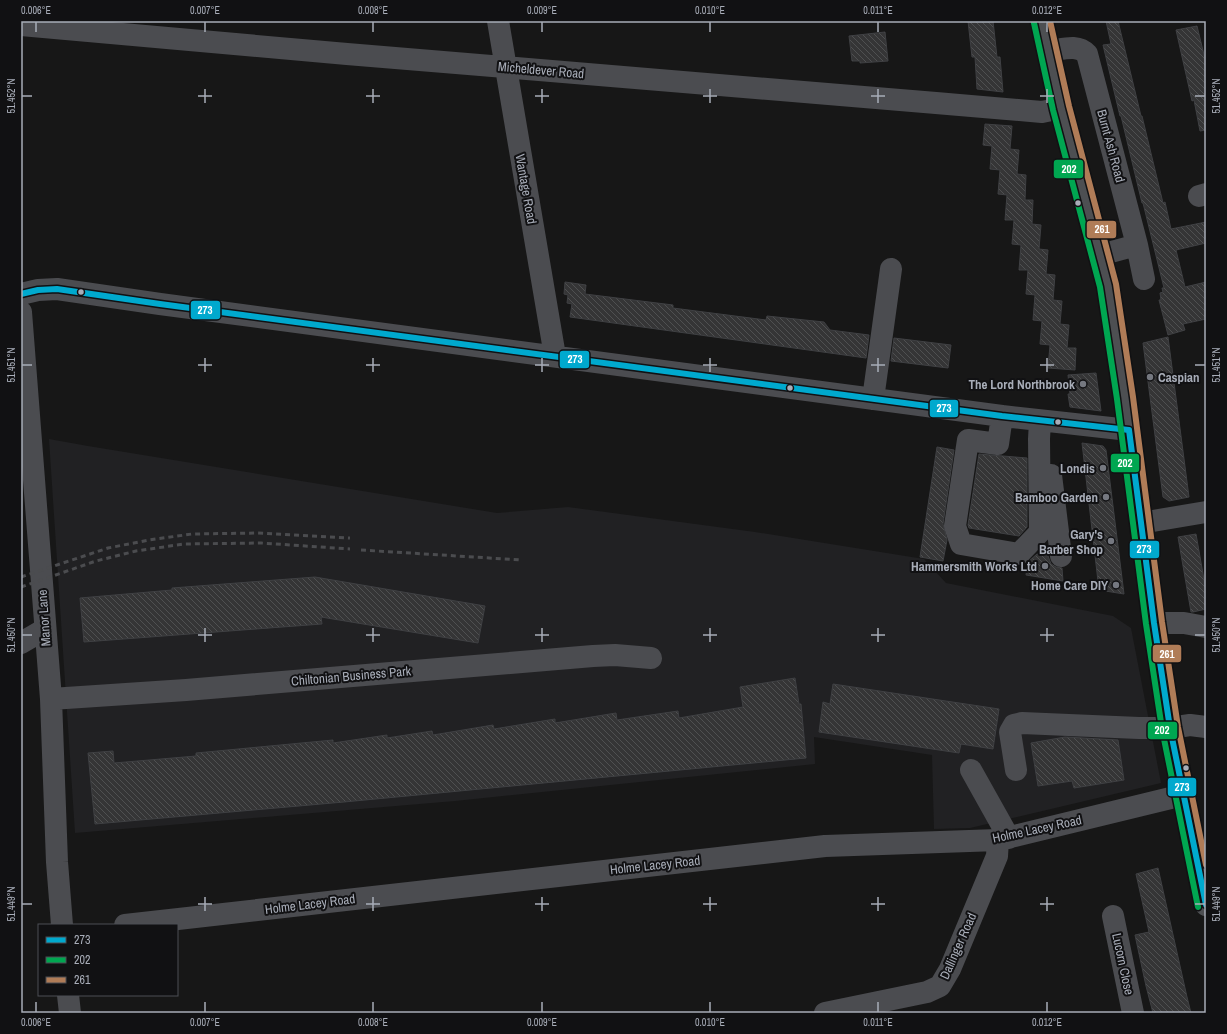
<svg xmlns="http://www.w3.org/2000/svg" width="1227" height="1034" viewBox="0 0 1227 1034" font-family="'Archivo Narrow',sans-serif">
  <defs>
    <pattern id="building-back-hatch" width="6" height="6" patternUnits="userSpaceOnUse"><rect width="6" height="6" fill="#353536"/><path d="M-1 5l2 2M0 0l6 6M5-1l2 2" fill="none" stroke="#4f5051"/></pattern>
  </defs>
  <rect width="100%" height="100%" fill="#171717"/>
  <path fill="#212123" d="M49 439 88 446 497 513 568 507 755 532 924 559 946 583 1113 616 1131 628 1161 783 970 828 934 829 932 755 814 737 815 764 455 801 75 833Z"/>
  <path fill="url(#building-back-hatch)" stroke="#3f4043" d="M968 21H993L997 57H1000L1003 92 977 89 975 57H972Z
    M1106 21H1118L1141 116H1142L1163 203 1165 202 1171 229 1206 222V243L1176 250 1185 287 1206 282V319L1183 324 1185 330 1168 335 1159 300H1161L1160 293 1163 292 1162 288H1164L1143 203H1142L1121 116H1120L1103 45 1111 44Z
    M1197 26 1206 63V130L1200 131 1194 100 1192 101 1176 30Z
    M885 32 888 61 860 63V61H852L849 36Z
    M985 124 1012 126 1010 149 1019 150 1017 174 1026 175 1025 200H1033L1032 224 1041 225 1039 249 1048 250 1046 274 1055 275 1053 300 1062 301 1060 324 1069 325 1067 348H1076L1075 370 1048 368 1050 345 1040 344 1042 321 1033 320 1035 295 1026 294 1028 270H1019L1021 245 1012 244 1014 220H1005L1007 195 998 194 1000 170 990 169 992 146 983 145Z
    M565 282 586 285 585 294 673 305V308L766 320 767 316 824 322 830 330 869 335 866 358 570 317 572 304 567 303 568 295 564 294Z
    M1168 337 1189 497 1169 501 1163 497 1143 343Z
    M894 338 951 345 948 368 891 361Z
    M1096 373 1101 411 1070 407 1068 394H1070L1068 375Z
    M1082 443 1103 446 1106 450 1124 594 1099 590Z
    M937 447 954 450 943 524 947 540 943 561 920 557Z
    M979 454 1027 458V527L1019 536 969 528 968 525Z
    M1196 534 1206 591V609L1193 612H1191L1178 537Z
    M1037 554 1048 556 1051 564 1056 567 1062 568 1063 581 1026 575 1028 562Z
    M315 577 485 606 478 643 321 617 322 624 84 642 80 598 172 590V588Z
    M795 678 799 704H801L806 758 344 802 95 824 88 753 113 751 114 763 196 756V753L333 740V743L387 735V738L432 731 433 735 493 725 494 729 555 719V723L616 713 617 720 678 711 679 718 743 707 740 687Z
    M833 684 999 709 993 749 961 744 959 753 819 732 823 702 830 704Z
    M1065 737 1118 740 1124 780 1074 788 1072 781 1038 786 1031 743Z
    M1158 868 1187 997 1191 1013H1153L1146 986 1135 935 1149 932 1136 874Z"/>
  <g fill="none" stroke-linecap="round" stroke-linejoin="round">
    <path stroke="#4b4c50" stroke-width="22" d="M498 21 555 356
      M21 25 347 54 936 103 1042 112 1061 108
      M1048 51C1061 50 1077 43 1087 54L1137 245 1144 279
      M1199 196 1206 194
      M1100 255 1137 245
      M21 294 38 290 57 289 160 304 1002 416 1129 430
      M21 312 51 699 57 862 62 925
      M873 399 891 269
      M1002 416 998 444 968 440 955 526 961 544 1019 554 1040 532 1039 439 1040 421
      M1051 475 1061 556
      M1141 523 1206 512
      M1154 623H1184L1206 627
      M21 643 45 629
      M51 699 186 690 593 656 615 655 651 658
      M971 770 1009 838
      M1016 770 1010 732 1014 725 1022 723 1139 728H1170L1190 725 1206 727
      M1113 916 1133 1013
      M125 925 825 846 998 840 1183 795
      M68 995 70 1013
      M825 1013 927 992 940 986 950 969 997 856 998 840"/>
    <path stroke="#4d4f52" stroke-width="22" d="M1042 21 1061 108 1108 285 1125 398 1154 623 1170 728 1206 905"/>
    <path stroke="#4b4c4f" stroke-width="3" stroke-dasharray="5 4" stroke-linecap="butt" d="M361 550 521 560
      M21 577 108 548 149 540 192 534 258 533 350 538
      M21 587 96 561 136 551 184 544 261 543 350 549"/>
    <g stroke="#111113" stroke-width="9">
      <path id="bus-1" d="M21 294 38 290 57 289 160 304 1002 416 1129 430
        M1129 430 1154 623 1170 728 1206 905"/>
    </g>
    <g stroke="#111113" stroke-width="9">
      <path id="bus-2" d="M1034 23 1053 110 1100 287 1117 399 1146 624 1162 729 1198 907"/>
    </g>
    <g stroke="#111113" stroke-width="9">
      <path id="bus-3" d="M1050 21 1069 106 1116 284 1133 397 1162 622 1178 727 1206 865"/>
    </g>
    <use href="#bus-1" stroke="#00a9ce" stroke-width="6"/>
    <use href="#bus-2" stroke="#00a651" stroke-width="6"/>
    <use href="#bus-3" stroke="#b07c57" stroke-width="6"/>
  </g>
  <path fill="none" stroke="#a8adb8" stroke-width="1.5" d="M36 22V32M205 22V32M373 22V32M542 22V32M710 22V32M878 22V32M1047 22V32M205 89V103M373 89V103M542 89V103M710 89V103M878 89V103M1047 89V103M22 96H32M198 96H212M366 96H380M535 96H549M703 96H717M871 96H885M1040 96H1054M1195 96H1205M205 358V372M373 358V372M542 358V372M710 358V372M878 358V372M1047 358V372M22 365H32M198 365H212M366 365H380M535 365H549M703 365H717M871 365H885M1040 365H1054M1195 365H1205M205 628V642M373 628V642M542 628V642M710 628V642M878 628V642M1047 628V642M22 635H32M198 635H212M366 635H380M535 635H549M703 635H717M871 635H885M1040 635H1054M1195 635H1205M205 897V911M373 897V911M542 897V911M710 897V911M878 897V911M1047 897V911M22 904H32M198 904H212M366 904H380M535 904H549M703 904H717M871 904H885M1040 904H1054M1195 904H1205M36 1002V1012M205 1002V1012M373 1002V1012M542 1002V1012M710 1002V1012M878 1002V1012M1047 1002V1012"/>
  <g fill="#a8adb8" stroke="#111113" stroke-width="1.5">
    <circle cx="1078" cy="203" r="3.5"/>
    <circle cx="81" cy="292" r="3.5"/>
    <circle cx="790" cy="388" r="3.5"/>
    <circle cx="1058" cy="422" r="3.5"/>
    <circle cx="1186" cy="768" r="3.5"/>
  </g>
  <g fill="#757880" stroke="#111113" stroke-width="1.5">
    <circle cx="1150" cy="377" r="4"/>
    <circle cx="1083" cy="384" r="4"/>
    <circle cx="1103" cy="468" r="4"/>
    <circle cx="1106" cy="497" r="4"/>
    <circle cx="1111" cy="541" r="4"/>
    <circle cx="1045" cy="566" r="4"/>
    <circle cx="1116" cy="585" r="4"/>
  </g>
  <g text-anchor="middle" dominant-baseline="central" stroke-width="4" stroke-linejoin="round" paint-order="stroke">
    <g font-size="13" fill="#a8adb8" stroke="#111113">
      <text transform="translate(541 70) rotate(5)">Micheldever Road</text>
      <text transform="translate(1111 146) rotate(75)">Burnt Ash Road</text>
      <text transform="translate(526 189) rotate(80)">Wantage Road</text>
      <text transform="translate(44 618) rotate(-94)">Manor Lane</text>
      <text transform="translate(351 676) rotate(-5)">Chiltonian Business Park</text>
      <text transform="translate(1037 829) rotate(-12)">Holme Lacey Road</text>
      <text transform="translate(655 865) rotate(-6)">Holme Lacey Road</text>
      <text transform="translate(310 904) rotate(-7)">Holme Lacey Road</text>
      <text transform="translate(958 946) rotate(-66)">Dallinger Road</text>
      <text transform="translate(1123 964) rotate(78)">Lucorn Close</text>
    </g>
    <g font-size="13" font-weight="bold" fill="#a8adb8" stroke="#111113" text-anchor="end">
      <text x="1158" y="377" text-anchor="start">Caspian</text>
      <text x="1075" y="384">The Lord Northbrook</text>
      <text x="1095" y="468">Londis</text>
      <text x="1098" y="497">Bamboo Garden</text>
      <text x="1103" y="534">Gary's<tspan x="1103" dy="15">Barber Shop</tspan></text>
      <text x="1037" y="566">Hammersmith Works Ltd</text>
      <text x="1108" y="585">Home Care DIY</text>
    </g>
  </g>
  <g stroke="#111113" stroke-width="1.5">
    <rect x="1053" y="159" width="31" height="20" rx="4" fill="#00a651"/>
    <rect x="1086" y="220" width="31" height="19" rx="4" fill="#b07c57"/>
    <rect x="190" y="300" width="31" height="20" rx="4" fill="#00a9ce"/>
    <rect x="559" y="350" width="31" height="19" rx="4" fill="#00a9ce"/>
    <rect x="929" y="399" width="30" height="19" rx="4" fill="#00a9ce"/>
    <rect x="1110" y="453" width="30" height="20" rx="4" fill="#00a651"/>
    <rect x="1129" y="540" width="31" height="19" rx="4" fill="#00a9ce"/>
    <rect x="1152" y="644" width="30" height="19" rx="4" fill="#b07c57"/>
    <rect x="1147" y="721" width="31" height="19" rx="4" fill="#00a651"/>
    <rect x="1167" y="777" width="30" height="20" rx="4" fill="#00a9ce"/>
  </g>
  <g font-size="11" text-anchor="middle" font-weight="bold" fill="#fff">
    <text x="1069" y="173">202</text>
    <text x="1102" y="233">261</text>
    <text x="205" y="314">273</text>
    <text x="575" y="363">273</text>
    <text x="944" y="412">273</text>
    <text x="1125" y="467">202</text>
    <text x="1144" y="553">273</text>
    <text x="1167" y="658">261</text>
    <text x="1162" y="734">202</text>
    <text x="1182" y="791">273</text>
  </g>
  <rect width="1227" height="1034" fill="none" stroke="#111113" stroke-width="44"/>
  <rect x="38" y="924" width="140" height="72" fill="#111113" stroke="#4d4f55"/>
  <rect x="46" y="937" width="20" height="6" fill="#00a9ce" stroke="#4d4f55"/>
  <text x="74" y="944" font-size="12" fill="#a8adb8">273</text>
  <rect x="46" y="957" width="20" height="6" fill="#00a651" stroke="#4d4f55"/>
  <text x="74" y="964" font-size="12" fill="#a8adb8">202</text>
  <rect x="46" y="977" width="20" height="6" fill="#b07c57" stroke="#4d4f55"/>
  <text x="74" y="984" font-size="12" fill="#a8adb8">261</text>
  <rect x="22" y="22" width="1183" height="990" fill="none" stroke="#a8adb8" stroke-width="1.5"/>
  <g font-size="10" text-anchor="middle" fill="#a8adb8">
    <text x="36" y="14">0.006°E</text>
    <text x="205" y="14">0.007°E</text>
    <text x="373" y="14">0.008°E</text>
    <text x="542" y="14">0.009°E</text>
    <text x="710" y="14">0.010°E</text>
    <text x="878" y="14">0.011°E</text>
    <text x="1047" y="14">0.012°E</text>
    <text transform="translate(11 96) rotate(-90)" y="4">51.452°N</text>
    <text transform="translate(1216 96) rotate(-90)" y="4">51.452°N</text>
    <text transform="translate(11 365) rotate(-90)" y="4">51.451°N</text>
    <text transform="translate(1216 365) rotate(-90)" y="4">51.451°N</text>
    <text transform="translate(11 635) rotate(-90)" y="4">51.450°N</text>
    <text transform="translate(1216 635) rotate(-90)" y="4">51.450°N</text>
    <text transform="translate(11 904) rotate(-90)" y="4">51.449°N</text>
    <text transform="translate(1216 904) rotate(-90)" y="4">51.449°N</text>
    <text x="36" y="1026">0.006°E</text>
    <text x="205" y="1026">0.007°E</text>
    <text x="373" y="1026">0.008°E</text>
    <text x="542" y="1026">0.009°E</text>
    <text x="710" y="1026">0.010°E</text>
    <text x="878" y="1026">0.011°E</text>
    <text x="1047" y="1026">0.012°E</text>
  </g>
</svg>
